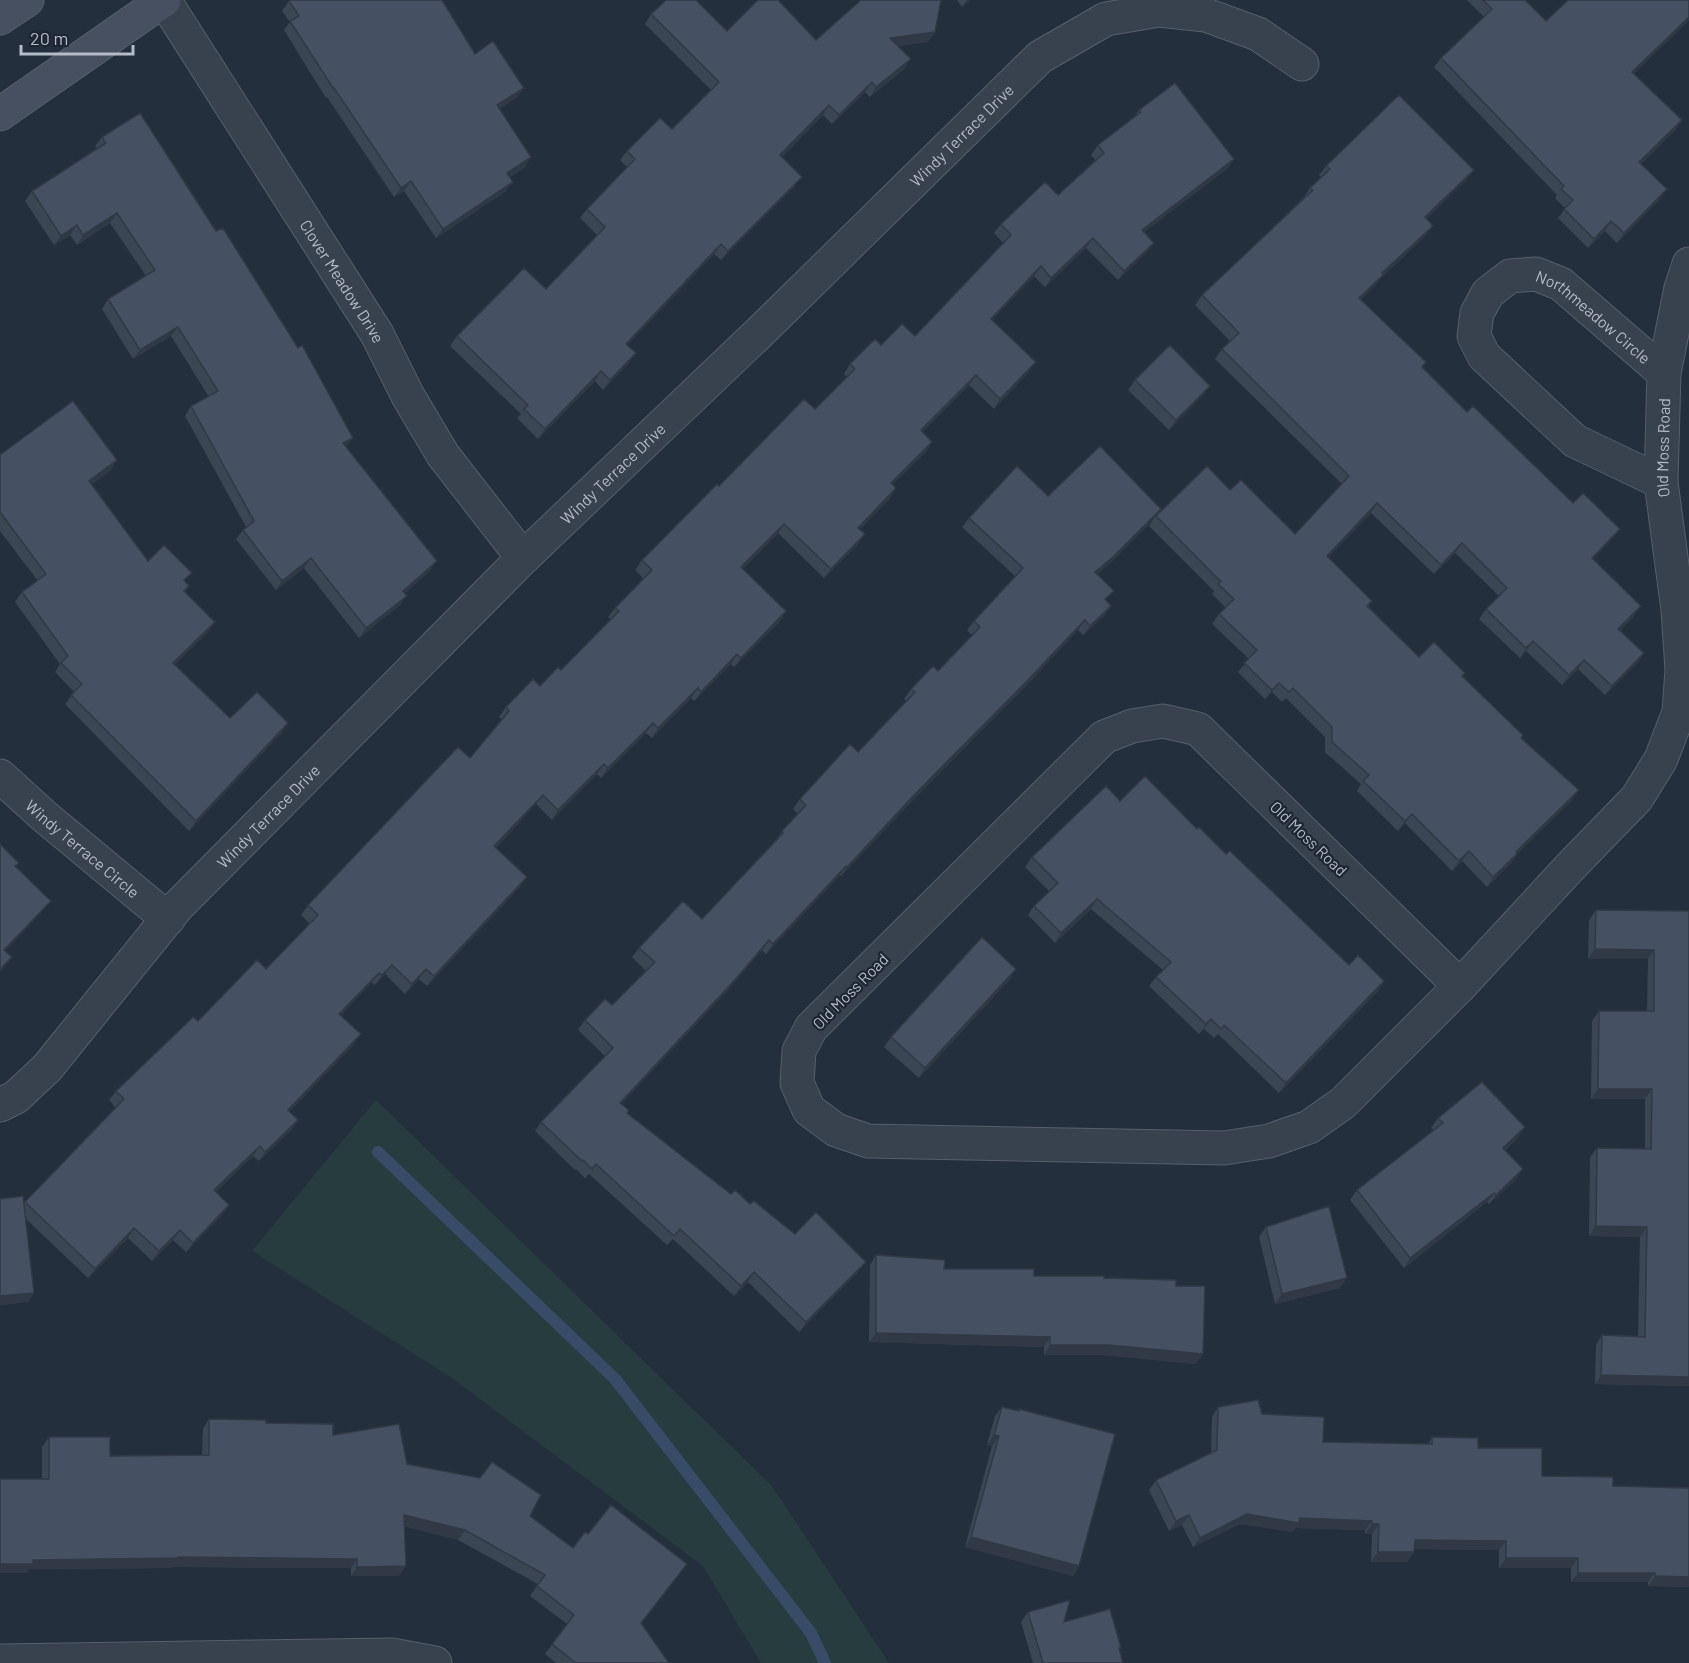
<svg xmlns="http://www.w3.org/2000/svg" width="1689" height="1663" viewBox="0 0 1689 1663" font-family="Barlow,sans-serif">
  <rect width="100%" height="100%" fill="#242f3e"/>
  <path fill="#263c3f" d="M376 1100 772 1486 889 1663H761L703 1566 452 1378 252 1251Z"/>
  <g fill="none" stroke-linecap="round" stroke-linejoin="round">
    <path stroke="#394c67" stroke-width="12" d="M378 1152 615 1379 811 1633 825 1663"/>
    <g stroke="#565f6c" stroke-width="35">
      <g id="minor">
        <path id="s1" d="M164 0 377 334 408 396 443 455 523 558"/>
        <path id="s2" d="M1661 482 1575 441 1484 356 1474 336 1477 313 1488 293 1510 276 1536 274 1561 284 1664 373"/>
        <path d="M1163 721 1198 729 1460 986 1343 1103 1309 1127 1269 1141 1224 1148 868 1141 836 1130 809 1110 797 1083 799 1051 811 1028 1104 737 1132 726Z"/>
        <path id="s3" d="M0 776 44 816 168 919"/>
        <path id="s4" d="M1460 986 1572 865 1637 798 1661 759 1679 712 1682 670 1678 610 1661 482 1664 373 1681 288 1689 264"/>
        <path id="s5" d="M0 1105 16 1097 47 1068 177 907 523 558 761 331 1040 57 1106 19 1159 10 1206 15 1258 34 1302 64"/>
        <path d="M0 1661 392 1655 435 1663"/>
      </g>
    </g>
    <g stroke="#565f6c" stroke-width="35">
      <path id="secondary" d="M0 18 27 0
        M0 114 164 0"/>
    </g>
    <use href="#minor" stroke="#38414e" stroke-width="33"/>
    <use href="#secondary" stroke="#465061" stroke-width="33"/>
  </g>
  <path fill="#3b4654" d="M957 0H970L962 7Z
    M1467 0H1525L1546 21 1689 0V20L1634 73 1682 120 1675 130 1641 164 1660 199 1617 243 1605 231 1588 248 1558 218 1565 208 1555 198 1557 195 1434 67 1441 58 1484 17Z
    M289 1 475 54 524 88 517 97 499 109 525 167 510 177 506 191 436 238 404 191 394 197 327 97 326 98 284 30 290 22 282 11Z
    M651 14 727 31 816 40 935 32 928 42 898 46 904 69 870 97 865 92 832 124 823 115 782 157 795 186 721 260 714 254 627 345 629 363 603 390 595 381 538 439 517 418 521 414 450 346 457 336 546 289 597 235 580 218 587 209 627 167 620 160 627 151 672 129 711 90 645 24Z
    M1139 110 1234 159 1228 168 1144 232 1154 243 1147 252 1118 280 1086 248 1045 287 1034 276 992 320 1029 372 994 409 969 385 922 432 932 442 926 452 892 484 896 488 890 498 860 529 865 534 858 544 824 578 778 533 743 569 786 611 780 621 734 667 731 664 694 701 691 698 652 738 646 733 601 778 597 774 552 820 536 804 496 848 520 887 427 986 419 979 405 994 385 974 375 985 372 982 341 1015 354 1044 289 1112 298 1120 291 1130 259 1161 253 1156 216 1192 229 1205 222 1215 186 1252 173 1240 152 1261 128 1238 88 1278 26 1219 34 1293 28 1302 0 1305V1199L24 1203 116 1108 109 1100 116 1091 198 1021 266 969 310 924 301 915 308 905 470 758 502 720 499 717 506 707 540 686 561 670 611 620 608 617 615 608 644 579 635 570 642 560 719 486 815 409 847 377 844 374 850 364 881 345 915 336 1004 244 994 233 1001 224 1058 195 1095 160 1091 155 1098 145 1134 117Z
    M102 137 346 447 430 571 405 593 400 605 359 638 304 568 276 590 236 539 243 530 246 527 185 416 191 406 209 397 171 336 133 359 102 309 108 299 146 276 110 223 77 245 70 235 54 245 25 201 32 191 97 149 95 146Z
    M1326 166 1467 179 1426 219 1433 226 1426 235 1381 278 1376 284 1361 299 1423 368 1467 412 1613 538 1593 559 1634 616 1620 630 1644 653 1637 663 1605 695 1578 669 1562 685 1526 651 1520 658 1479 619 1486 609 1499 596 1455 553 1434 574 1371 513 1328 557 1372 601 1368 606 1419 657 1462 676 1521 738 1572 800 1517 854 1511 863 1487 887 1462 861 1452 871 1405 823 1398 831 1357 791 1361 784 1325 752V737L1286 698 1282 702 1272 692 1265 699 1238 672 1249 659 1212 624 1219 614 1226 608 1212 594 1214 591 1149 526 1153 520 1107 566 1097 574 1106 601 1111 606 1104 616 1083 635 1078 630 1021 691 911 802 841 876 840 875 766 954 762 950 727 991 621 1104 627 1114 731 1194 750 1204 795 1234 859 1271 799 1332 748 1282 734 1296 673 1239 667 1245 589 1174 585 1178 576 1169 575 1170 535 1131 541 1122 605 1056 578 1030 585 1020 612 1005 646 971 632 957 639 948 702 919 775 841 782 831 798 814 793 809 800 799 858 752 907 701 904 699 911 689 938 671 972 635 967 630 974 621 1015 576 962 527 969 518 1048 496 1161 509 1157 515 1230 490 1295 534 1342 484 1215 359 1222 349 1230 341 1195 305 1202 295 1304 197 1310 188 1321 177 1319 175Z
    M1135 380 1210 386 1203 395 1169 430 1128 390Z
    M0 453 111 470 92 484 148 561 186 582 189 586 185 592 208 632 175 664 230 718 288 723 282 732 189 831 65 704 74 692 55 672 60 664 15 602 22 592 38 581 0 531Z
    M1120 801 1197 829 1226 854 1349 965 1384 981 1378 991 1279 1093 1218 1034 1214 1038 1204 1029 1199 1034 1149 986 1156 977 1163 970 1091 909 1055 943 1028 915 1034 906 1049 891 1025 867 1032 857Z
    M1596 910 1689 911V1386L1595 1384 1596 1345 1602 1335 1638 1336 1640 1237 1589 1236 1590 1157 1597 1148 1645 1149V1099H1591L1592 1021 1599 1011H1647L1648 959H1588L1589 920Z
    M1016 969 1010 979 919 1078 884 1047 891 1037Z
    M1438 1118 1525 1127 1518 1137 1505 1150 1516 1179 1489 1204 1487 1202 1404 1268 1350 1200 1357 1190 1434 1130 1431 1128Z
    M1266 1227 1340 1288 1275 1304 1259 1237Z
    M876 1255 944 1269 1034 1276 1104 1278 1176 1286 1196 1364 1103 1355H1044V1347L869 1342 870 1265Z
    M1002 1407 1018 1411 1019 1409 1079 1566 1073 1576 965 1547 992 1446 987 1445 995 1416Z
    M1218 1407 1262 1414 1323 1442 1428 1444 1432 1437 1478 1448 1542 1476 1613 1486 1689 1488V1587L1648 1586V1582H1571V1568H1499V1550L1414 1549 1407 1562H1371L1372 1534H1365V1530L1296 1528 1293 1532 1240 1524 1193 1547 1182 1525 1169 1531 1149 1490 1156 1480 1211 1453 1212 1417Z
    M209 1419 266 1423 333 1435 407 1464 530 1516 573 1548 588 1534 680 1573 642 1623 669 1663H556L545 1654 567 1624 530 1596 538 1584 458 1540 404 1526 399 1576H351V1568L172 1567 171 1568 29 1569 27 1573H0L42 1479V1447L49 1437 110 1456 202 1455 203 1429Z
    M1028 1612 1064 1622 1121 1648 1119 1650 1123 1663H1033L1021 1622Z"/>
  <path fill="#303945" d="M967 0H970L962 7Z
    M1689 17V20L1625 81 1632 72Z
    M935 32 928 42 884 48 890 38Z
    M911 59 904 69 870 97 876 87Z
    M872 82 865 92 832 124 839 115Z
    M524 88 517 97 490 115 497 105Z
    M829 105 823 115 774 165 780 155Z
    M1682 120 1675 130 1633 172 1639 162Z
    M531 157 525 167 500 183 507 173Z
    M1234 159 1228 168 1135 239 1142 230Z
    M1474 170 1467 179 1418 227 1425 217Z
    M802 177 795 186 721 260 728 251Z
    M411 181 404 191 394 197 401 188Z
    M513 182 506 191 436 238 443 229Z
    M1667 189 1660 199 1617 243 1624 233Z
    M117 213 110 223 77 245 83 235Z
    M1611 221 1605 231 1588 248 1594 239Z
    M77 225 70 235 54 245 61 236Z
    M1433 226 1426 235 1381 278 1376 284 1352 307 1359 298 1382 273Z
    M1093 238 1086 248 1045 287 1051 278Z
    M1154 243 1147 252 1118 280 1124 271Z
    M721 244 714 254 620 353 626 344Z
    M1041 266 1034 276 984 328 991 319Z
    M178 327 171 336 133 359 140 350Z
    M636 353 629 363 603 390 610 380Z
    M1036 362 1029 372 994 409 1000 399Z
    M601 371 595 381 538 439 545 429Z
    M976 375 969 385 914 440 921 430Z
    M1210 386 1203 395 1169 430 1176 420Z
    M353 438 346 447 343 443Z
    M932 442 926 452 884 493 891 483Z
    M117 460 111 470 83 491 89 481Z
    M896 488 890 498 852 537 858 528Z
    M1377 503 1371 513 1320 566 1327 556Z
    M1161 509 1153 520 1107 566 1089 581 1095 572Z
    M784 524 778 533 735 577 741 567Z
    M1620 529 1613 538 1585 567 1592 558Z
    M865 534 858 544 824 578 831 569Z
    M1462 543 1455 553 1434 574 1441 565Z
    M311 558 304 568 276 590 282 581Z
    M437 561 430 571 396 601 403 591Z
    M407 596 400 605 359 638 366 628Z
    M1111 606 1104 616 1083 635 1090 626Z
    M1641 606 1634 616 1612 638 1618 629Z
    M786 611 780 621 734 667 741 658Z
    M1085 620 1078 630 1021 691 911 802 841 876 847 867 917 792Z
    M215 622 208 632 166 672 173 663Z
    M1533 641 1526 651 1520 658 1526 648Z
    M1644 653 1637 663 1605 695 1612 686Z
    M737 654 731 664 694 701 701 692Z
    M1584 660 1578 669 1562 685 1569 675Z
    M1279 683 1272 692 1265 699 1272 690Z
    M698 688 691 698 652 738 658 728Z
    M288 723 282 732 189 831 196 821Z
    M653 723 646 733 601 778 608 768Z
    M604 764 597 774 552 820 558 810Z
    M1579 790 1572 800 1509 862 1516 852Z
    M543 795 536 804 488 856 494 846Z
    M1412 814 1405 823 1398 831 1405 821Z
    M1469 851 1462 861 1452 871 1459 861Z
    M1517 854 1511 863 1487 887 1493 877Z
    M846 866 840 875 766 954 773 944Z
    M527 877 520 887 427 986 434 976Z
    M1097 899 1091 909 1055 943 1061 933Z
    M51 901 44 910 0 957 4 950Z
    M769 940 762 950 727 991 613 1112 620 1103Z
    M1595 949 1654 950 1648 959H1588Z
    M12 957 5 967 0 972V969Z
    M392 965 385 974 375 985 382 975Z
    M426 969 419 979 405 994 412 984Z
    M1016 969 1010 979 919 1078 925 1068Z
    M379 973 372 982 333 1023 339 1014Z
    M1384 981 1378 991 1279 1093 1286 1083Z
    M1211 1019 1204 1029 1199 1034 1206 1024Z
    M361 1034 354 1044 281 1120 288 1110Z
    M1598 1089H1652L1645 1099H1591Z
    M298 1120 291 1130 259 1161 265 1152Z
    M1525 1127 1518 1137 1496 1157 1503 1148Z
    M260 1146 253 1156 208 1200 214 1190Z
    M1523 1169 1516 1179 1489 1204 1496 1195Z
    M1494 1193 1487 1202 1404 1268 1410 1258Z
    M229 1205 222 1215 186 1252 193 1243Z
    M1596 1226 1647 1227 1640 1237 1589 1236Z
    M134 1228 128 1238 88 1278 95 1269Z
    M180 1230 173 1240 152 1261 159 1251Z
    M866 1262 859 1271 799 1332 806 1322Z
    M754 1272 748 1282 734 1296 741 1286Z
    M1347 1278 1340 1288 1275 1304 1282 1294Z
    M34 1293 28 1302 0 1305V1296Z
    M876 1333 1050 1337 1044 1347 869 1342Z
    M1050 1345H1109L1203 1354 1196 1364 1103 1355H1044Z
    M1601 1375 1689 1377V1386L1595 1384Z
    M994 1435 999 1436 992 1446 987 1445Z
    M1247 1514 1300 1518 1372 1521 1365 1530 1296 1528 1293 1532 1240 1524 1193 1547 1200 1538Z
    M404 1515 465 1530 458 1540 397 1524Z
    M1189 1515 1182 1525 1169 1531 1176 1521Z
    M1372 1524H1379L1372 1534H1365Z
    M971 1537 1079 1566 1073 1576 965 1547Z
    M1415 1540 1506 1541 1499 1550 1408 1549Z
    M1378 1552H1414L1407 1562H1371Z
    M178 1557 357 1559 351 1568 172 1567 171 1568 29 1569 27 1573H0V1564L33 1560Z
    M1506 1558H1578L1571 1568H1499Z
    M406 1566 399 1576H351L357 1567Z
    M1578 1573H1655L1648 1582H1571Z
    M1655 1576 1689 1577V1587L1648 1586Z"/>
  <path fill="#455162" stroke="#303945" stroke-width="1.5" d="M291 0H442L475 54 493 41 524 88 497 105 531 157 507 173 513 182 443 229 411 181 401 188 334 88H333L290 21 299 16 289 1Z
    M666 0H696L727 31 758 0H778L816 40 861 0H941L935 32 890 38 911 59 876 87 872 82 839 115 829 105 780 155 802 177 728 251 721 244 626 344 636 353 610 380 601 371 545 429 524 409 528 405 457 336 524 268 546 289 605 227 587 209 635 159 627 151 660 118 672 129 719 82 651 14Z
    M1483 0H1525L1546 21 1568 0H1689V17L1632 72 1682 120 1639 162 1667 189 1624 233 1611 221 1594 239 1564 209 1573 200 1561 189 1564 186 1441 58 1492 9Z
    M1175 83 1234 159 1142 230 1154 243 1124 271 1093 238 1051 278 1041 266 991 319 1036 362 1000 399 976 375 921 430 932 442 891 483 896 488 858 528 865 534 831 569 784 524 741 567 786 611 741 658 737 654 701 692 698 688 658 728 653 723 608 768 604 764 558 810 543 795 494 846 527 877 434 976 426 969 412 984 392 965 382 975 379 973 339 1014 361 1034 288 1110 298 1120 265 1152 260 1146 214 1190 229 1205 193 1243 180 1230 159 1251 134 1228 95 1269 25 1202 124 1099 116 1091 193 1017 198 1021 257 960 266 969 318 915 308 905 458 747 470 758 509 711 506 707 533 679 540 686 558 667 561 670 619 611 615 608 652 570 642 560 717 484 719 486 804 399 815 409 855 369 850 364 875 339 881 345 902 324 915 336 1011 235 1001 224 1045 182 1058 195 1104 153 1098 145 1141 112 1139 110Z
    M1399 95 1474 170 1425 217 1433 226 1382 273 1383 275 1359 298 1426 362 1422 367 1467 412 1473 406 1573 503 1583 493 1620 529 1592 558 1641 606 1618 629 1644 653 1612 686 1584 660 1569 675 1533 641 1526 648 1486 609 1507 588 1462 543 1441 565 1377 503 1327 556 1372 601 1367 606 1419 657 1434 642 1465 673 1462 676 1523 735 1521 738 1579 790 1516 852 1517 854 1493 877 1469 851 1459 861 1412 814 1405 821 1363 781 1369 775 1332 742V727L1293 688 1289 692 1279 683 1272 690 1244 663 1257 650 1219 614 1234 599 1218 584 1221 582 1156 516 1207 466 1230 490 1241 480 1295 534 1349 476 1222 349 1239 333 1202 295 1313 190 1310 188 1330 169 1326 166Z
    M140 113 216 231 223 228 298 348 302 345 353 438 343 443 437 561 403 591 407 596 366 628 311 558 282 581 243 530 254 521 191 406 218 391 178 327 140 350 108 299 155 270 117 213 83 235 77 225 61 236 32 191 106 143 102 137Z
    M1170 345 1210 386 1176 420 1135 380Z
    M73 401 117 460 89 481 148 561 164 545 192 573 184 580 189 586 184 591 215 622 173 663 230 718 257 692 288 723 196 821 71 695 82 684 61 663 68 656 22 592 46 574 0 512V453L1 454Z
    M1100 446 1161 509 1114 556 1095 572 1114 591 1105 599 1111 606 1090 626 1085 620 1027 681 917 792 847 867 846 866 773 944 769 940 733 982 620 1103 629 1110 627 1113 731 1194 735 1190 750 1204 754 1201 795 1234 816 1212 866 1262 806 1322 754 1272 741 1286 680 1229 674 1236 596 1164 592 1169 583 1160 582 1161 541 1122 613 1048 585 1020 605 999 612 1005 655 962 639 948 683 901 702 919 783 833 782 831 806 805 800 799 850 744 858 752 915 692 911 689 933 666 938 671 980 627 974 621 1023 568 969 518 1017 466 1048 496Z
    M1145 776 1197 829 1199 827 1226 854 1230 851 1349 965 1358 955 1384 981 1286 1083 1224 1025 1221 1029 1211 1019 1206 1024 1156 977 1171 962 1097 899 1061 933 1034 906 1058 883 1032 857 1106 786 1120 801Z
    M0 844 19 863 15 866 51 901 4 950 12 957 0 969Z
    M1596 910 1689 911V1377L1601 1375 1602 1335 1645 1337 1647 1227 1596 1226 1597 1148 1651 1149 1652 1089H1598L1599 1011H1654V950L1595 949Z
    M982 937 1016 969 925 1068 891 1037Z
    M1482 1082 1525 1127 1503 1148 1523 1169 1496 1195 1494 1193 1410 1258 1357 1190 1443 1123 1438 1118Z
    M23 1196 34 1293 0 1296V1199Z
    M1329 1206 1347 1278 1282 1294 1266 1227Z
    M876 1255 945 1260 944 1269H1034V1276H1104V1278L1176 1280V1286H1205L1203 1354 1109 1345H1050V1337L876 1333Z
    M1258 1400 1262 1414 1324 1417 1323 1442 1432 1444V1437L1478 1438V1448H1542V1476L1613 1477V1486L1689 1488V1577L1655 1576V1573H1578V1558H1506V1541L1415 1540 1414 1552H1378L1379 1524H1372V1521L1300 1518 1299 1523 1247 1514 1200 1538 1189 1515 1176 1521 1156 1480 1217 1450 1218 1407Z
    M1002 1407 1019 1411V1409L1115 1434 1079 1566 971 1537 999 1436 994 1435Z
    M209 1419 266 1420V1423L333 1424V1435L399 1424 407 1464 480 1478 492 1462 541 1495 530 1516 573 1548 585 1532 588 1534 611 1505 687 1564 641 1623 669 1663H576L552 1644 574 1615 537 1586 545 1575 465 1530 404 1515 406 1566 357 1567V1559L178 1557V1558L33 1560V1564H0V1479H49V1437H110V1456L209 1455Z
    M1070 1600 1064 1622 1110 1609 1121 1648H1119L1123 1663H1043L1028 1612Z"/>
  <g text-anchor="middle" dominant-baseline="central" stroke-width="4.5" stroke-linejoin="round" paint-order="stroke">
    <g font-size="16" fill="#b4bcc9" stroke="#1d2633">
      <text stroke="none"><textPath href="#s5" startOffset="1368">Windy Terrace Drive</textPath></text>
      <text stroke="none"><textPath href="#s1" startOffset="333">Clover Meadow Drive</textPath></text>
      <text stroke="none"><textPath href="#s2" startOffset="414">Northmeadow Circle</textPath></text>
      <text stroke="none"><textPath href="#s4" startOffset="620">Old Moss Road</textPath></text>
      <text stroke="none"><textPath href="#s5" startOffset="882">Windy Terrace Drive</textPath></text>
      <text stroke="none"><textPath href="#s5" startOffset="396">Windy Terrace Drive</textPath></text>
      <text transform="translate(1309 838) rotate(44)">Old Moss Road</text>
      <text stroke="none"><textPath href="#s3" startOffset="110">Windy Terrace Circle</textPath></text>
      <text transform="translate(850 991) rotate(-45)">Old Moss Road</text>
    </g>
  </g>
  <path d="M21 45v9h112v-9" fill="none" stroke="#b4bcc9" stroke-width="3"/>
  <text x="30" y="45" font-size="18" fill="#b4bcc9" stroke="#1d2633" stroke-width="4.5" paint-order="stroke">20 m</text>
</svg>
